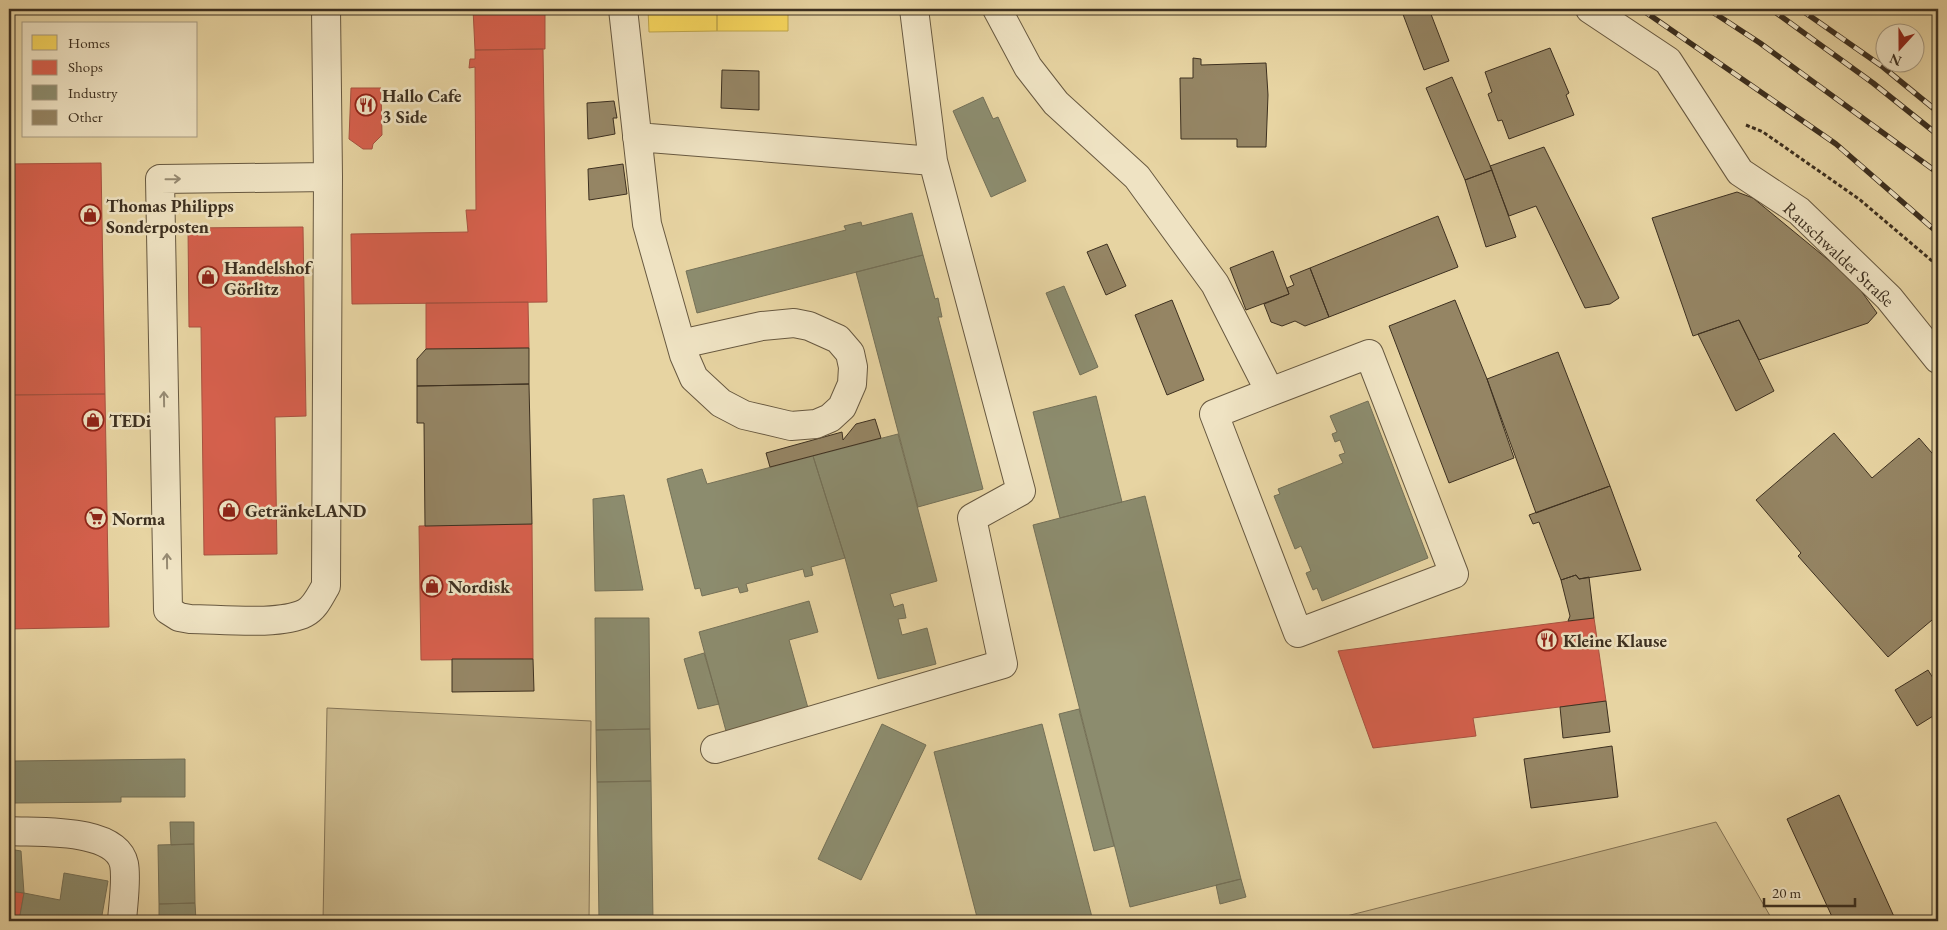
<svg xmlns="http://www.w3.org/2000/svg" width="1947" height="930" viewBox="0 0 1947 930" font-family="'EB Garamond',serif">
  <rect width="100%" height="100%" fill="#e7d4a2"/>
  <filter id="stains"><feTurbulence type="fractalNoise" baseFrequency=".004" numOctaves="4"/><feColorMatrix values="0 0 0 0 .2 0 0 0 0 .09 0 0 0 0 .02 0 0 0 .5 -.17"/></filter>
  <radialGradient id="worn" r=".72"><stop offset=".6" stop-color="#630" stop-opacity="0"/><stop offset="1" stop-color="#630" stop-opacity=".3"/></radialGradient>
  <path fill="#cab88c" stroke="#847456" d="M327 708 591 721 589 921H323Z
    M1716 822 1773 921H1327Z"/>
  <path fill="#f6d55c" stroke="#bea44a" d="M648 9H717V31L649 32Z
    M717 9H788V31H717Z"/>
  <path fill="#d6604d" stroke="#a85240" d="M473 9H545V49L475 50Z
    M543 49 547 302 352 304 351 234 468 232 466 210H476L475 67 469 68 470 59H475V50Z
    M351 88H381L382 135 373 144 372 149H363L349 139Z
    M101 163 105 394 9 395V164Z
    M303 227 306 416 275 417 277 554 204 555 201 327H189L188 228Z
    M528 302 529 348 426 349V303Z
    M105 394 109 627 9 629V395Z
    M532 524 533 659 421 660 419 526Z
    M1594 618 1606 701 1473 718 1476 736 1373 748 1338 651Z
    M9 891 24 893 19 921H9Z"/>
  <path fill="#8c8c6e" stroke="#747057" d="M983 97 993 119 998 117 1026 181 991 197 953 111Z
    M912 213 923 255 697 313 686 271 846 230 844 226 861 222 862 226Z
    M923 255 935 299 938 298 942 317H938L983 489 918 507 856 272Z
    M1064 286 1098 367 1080 375 1046 293Z
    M1096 396 1122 502 1060 518 1033 412Z
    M1368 401 1428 558 1322 601 1317 588 1313 590 1306 573 1311 571 1301 546 1295 549 1274 496 1280 494 1278 489 1343 463 1339 455 1345 453 1340 440 1335 442 1332 434 1337 432 1330 416Z
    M898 434 937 581 890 594 894 607 903 604 906 618 898 619 902 635 927 628 936 664 878 679 845 558 813 456Z
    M813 456 845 558 811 567 813 575 805 577 803 569 746 584 748 591 740 593 738 587 702 596 700 588 695 589 667 479 702 469 707 484Z
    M624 495 643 590 595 591 593 499Z
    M1145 496 1241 879 1130 907 1033 525Z
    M809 601 818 632 789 640 808 708 726 731 699 632Z
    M595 618H649L650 729 596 730Z
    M704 653 719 704 698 709 684 659Z
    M1079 709 1114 846 1094 851 1059 714Z
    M882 724 926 745 861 880 818 859Z
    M1042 724 1093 921H978L934 752Z
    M650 729 651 781 597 782 596 730Z
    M185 759V797H121V802L14 803V761Z
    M651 781 653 921H599L597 782Z
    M170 822H194V844L171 845Z
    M194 844 195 903 159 904 158 845Z
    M9 849 21 851 24 893 9 891Z
    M64 873 108 881 101 921H19L24 893 60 900Z
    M1241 879 1246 897 1220 904 1216 885Z
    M195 903 196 921H150V916H159V904Z"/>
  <path fill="#958564" stroke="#3d3020" d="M1401 9H1429L1449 61 1424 70Z
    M1550 48 1569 93 1566 95 1574 115 1509 139 1502 120 1498 121 1488 94 1492 92 1485 72Z
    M1193 58 1201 59V65L1266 63 1268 95 1266 147H1237V139H1181L1180 78H1193Z
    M722 70 759 71V110L721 108Z
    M1452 77 1492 170 1465 180 1426 88Z
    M614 101 617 118H613L615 134 588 139 587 103Z
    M1544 147 1619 298 1610 304 1585 308 1536 206 1509 216 1490 166Z
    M623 164 627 194 589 200 588 169Z
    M1492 170 1516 237 1486 247 1465 180Z
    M1737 192 1753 198 1854 281 1877 313 1868 323 1759 360 1739 320 1693 336 1652 218Z
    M1438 216 1458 267 1329 317 1310 268Z
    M1107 244 1126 286 1106 295 1087 252Z
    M1273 251 1289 294 1246 310 1230 268Z
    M1310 268 1329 317 1305 326 1295 321 1282 326 1271 322 1264 304 1289 294 1287 288 1294 285 1290 276Z
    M1172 300 1204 380 1167 395 1135 315Z
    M1455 300 1487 379 1514 458 1449 483 1389 326Z
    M1739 320 1774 391 1736 411 1698 334Z
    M529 348V384L417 386V359L426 349Z
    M1558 352 1610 486 1536 513 1487 379Z
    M529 384 532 524 425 526 424 423H417V386Z
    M875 419 881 438 770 467 766 453 842 432 843 440 856 424Z
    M1834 433 1872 478 1919 438 1938 460V615L1888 657 1798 556 1801 553 1756 500Z
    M1610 486 1641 570 1579 579 1576 575 1561 580 1539 522 1533 524 1529 515Z
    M1576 575 1579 579 1589 577 1594 618 1568 621 1570 616 1561 580Z
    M452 659H533L534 691 452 692Z
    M1928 670 1938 686V713L1917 726 1895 690Z
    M1606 701 1610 732 1563 738 1560 707Z
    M1612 746 1618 797 1531 808 1524 759Z
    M1839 795 1896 921H1834L1787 819Z"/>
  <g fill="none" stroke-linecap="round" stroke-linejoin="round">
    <g stroke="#685940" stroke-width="30">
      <path id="minor" d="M326 9 328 177 326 586C320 596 315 608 305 613 280 626 219 619 190 619L179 617 168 610 160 179 328 177
        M623 9 647 224 684 355 694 378 721 403 744 415 791 426 816 424 830 418 842 407 852 384 853 367 850 353 838 339 809 326 794 323 762 326 681 344
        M997 9 1028 67 1056 103 1137 177 1215 284 1270 392 1369 354 1454 574 1298 633 1214 414 1270 392
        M1590 9 1668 61 1740 172 1799 211 1889 298 1938 359
        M637 137 933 161
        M715 749 1003 664 972 518 1021 491 933 161 914 9
        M9 831C37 833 116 827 124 864 127 879 123 905 122 921"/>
    </g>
    <path stroke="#3d3020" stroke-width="3" stroke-dasharray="4 2.5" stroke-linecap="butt" d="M1746 125 1763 132 1859 199 1938 266"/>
    <use href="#minor" stroke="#efe3c3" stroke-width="28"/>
    <g stroke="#3d3020" stroke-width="5.5">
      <path id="rail" d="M1641 9 1836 144 1938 233
        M1708 9 1760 43 1938 173
        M1771 9 1873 83 1938 135
        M1800 9 1883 67 1938 112"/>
    </g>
    <use href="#rail" stroke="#efe3c3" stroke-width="4" stroke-dasharray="11" stroke-linecap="butt"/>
  </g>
  <defs><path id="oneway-shaft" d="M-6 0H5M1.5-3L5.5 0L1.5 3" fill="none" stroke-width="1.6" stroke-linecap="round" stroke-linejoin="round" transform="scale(1.25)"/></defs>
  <g stroke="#968a72">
    <use href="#oneway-shaft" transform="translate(173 179) rotate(-1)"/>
    <use href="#oneway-shaft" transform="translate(164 399) rotate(-91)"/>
    <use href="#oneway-shaft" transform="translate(167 561) rotate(-91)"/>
  </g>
  <defs>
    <g id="restaurant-ring" transform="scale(1.125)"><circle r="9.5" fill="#efe3c3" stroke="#8f2418" stroke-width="1.5"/><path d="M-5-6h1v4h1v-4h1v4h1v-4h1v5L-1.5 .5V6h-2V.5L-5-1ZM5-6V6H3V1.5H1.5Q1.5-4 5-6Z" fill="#8f2418"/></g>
    <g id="shop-ring" transform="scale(1.125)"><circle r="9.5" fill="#efe3c3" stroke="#8f2418" stroke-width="1.5"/><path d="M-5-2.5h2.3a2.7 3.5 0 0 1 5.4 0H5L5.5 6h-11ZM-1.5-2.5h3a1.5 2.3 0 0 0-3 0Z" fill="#8f2418"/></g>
    <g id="supermarket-ring" transform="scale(1.125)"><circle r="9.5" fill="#efe3c3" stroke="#8f2418" stroke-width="1.5"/><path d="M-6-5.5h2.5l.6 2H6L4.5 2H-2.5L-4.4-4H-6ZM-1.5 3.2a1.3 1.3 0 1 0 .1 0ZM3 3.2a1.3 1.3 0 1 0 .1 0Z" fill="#8f2418"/></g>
  </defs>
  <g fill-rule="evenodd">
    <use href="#restaurant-ring" x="366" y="105"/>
    <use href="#shop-ring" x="90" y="215"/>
    <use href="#shop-ring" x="208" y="277"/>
    <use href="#shop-ring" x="93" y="420"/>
    <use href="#shop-ring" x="229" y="510"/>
    <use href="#supermarket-ring" x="96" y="518"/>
    <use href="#shop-ring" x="432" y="586"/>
    <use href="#restaurant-ring" x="1547" y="640"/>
  </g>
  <g text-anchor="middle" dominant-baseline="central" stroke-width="5" stroke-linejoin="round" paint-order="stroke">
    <g font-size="18" font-weight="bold" fill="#3d3020" stroke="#efe3c3" text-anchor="start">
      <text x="382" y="95">Hallo Cafe<tspan x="382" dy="21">3 Side</tspan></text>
      <text x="106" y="205">Thomas Philipps<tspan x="106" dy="21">Sonderposten</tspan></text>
      <text x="224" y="267">Handelshof<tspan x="224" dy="21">Görlitz</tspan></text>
      <text x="109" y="420">TEDi</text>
      <text x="245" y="510">GetränkeLAND</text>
      <text x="112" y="518">Norma</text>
      <text x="448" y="586">Nordisk</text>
      <text x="1563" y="640">Kleine Klause</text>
    </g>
    <g font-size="18" fill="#3d3020" stroke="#efe3c3">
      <text transform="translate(1839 254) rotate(43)">Rauschwalder Straße</text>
    </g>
  </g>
  <rect width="1947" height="930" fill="none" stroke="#e7d4a2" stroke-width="30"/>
  <rect x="10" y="10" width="1927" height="910" fill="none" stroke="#3d3020" stroke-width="2.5"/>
  <rect x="15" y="15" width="1917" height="900" fill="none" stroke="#3d3020"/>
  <rect x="22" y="22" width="175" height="115" fill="#efe3c3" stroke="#a89b82"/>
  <rect x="32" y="35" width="25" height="15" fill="#f6d55c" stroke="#a89b82"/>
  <text x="68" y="48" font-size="15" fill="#3d3020">Homes</text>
  <rect x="32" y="60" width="25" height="15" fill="#d6604d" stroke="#a89b82"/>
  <text x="68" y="72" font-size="15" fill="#3d3020">Shops</text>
  <rect x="32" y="85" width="25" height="15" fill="#8c8c6e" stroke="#a89b82"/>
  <text x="68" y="98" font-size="15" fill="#3d3020">Industry</text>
  <rect x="32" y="110" width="25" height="15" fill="#958564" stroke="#a89b82"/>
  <text x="68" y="122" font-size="15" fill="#3d3020">Other</text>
  <g transform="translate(1900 48) rotate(201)"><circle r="24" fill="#efe3c3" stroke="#a89b82"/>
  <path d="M0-4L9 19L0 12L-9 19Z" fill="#8f2418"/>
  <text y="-8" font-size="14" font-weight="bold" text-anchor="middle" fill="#3d3020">N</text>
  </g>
  <path d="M1764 898v8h91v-8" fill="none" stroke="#3d3020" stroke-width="2.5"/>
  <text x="1772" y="898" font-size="15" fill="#3d3020" stroke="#efe3c3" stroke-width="4" paint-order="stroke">20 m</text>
  <rect width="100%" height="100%" filter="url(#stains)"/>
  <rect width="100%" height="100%" fill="url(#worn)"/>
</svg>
